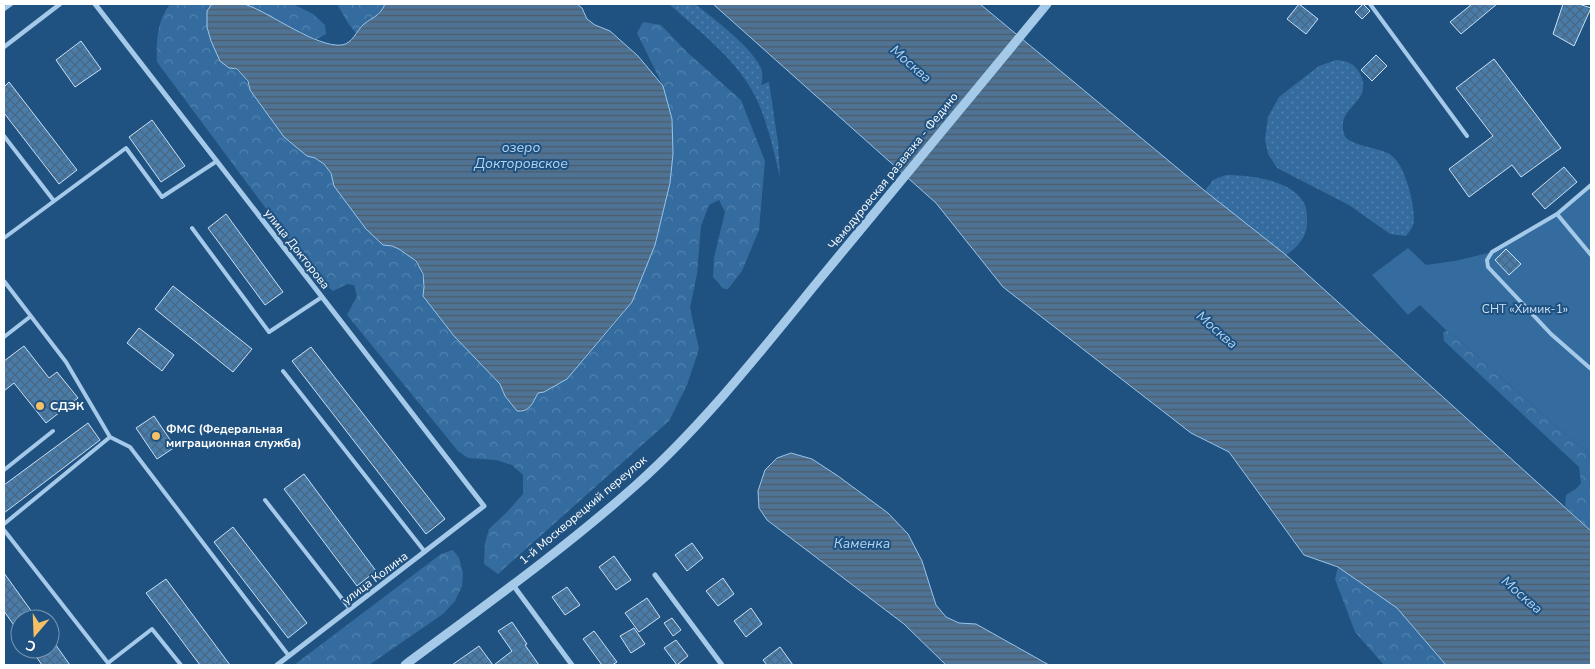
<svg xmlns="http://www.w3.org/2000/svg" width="1595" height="669" viewBox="0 0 1595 669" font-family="'Nunito Sans',sans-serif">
  <defs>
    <pattern id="grass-dots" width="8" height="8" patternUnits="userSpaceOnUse" patternTransform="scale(1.25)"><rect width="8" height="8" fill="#346c9f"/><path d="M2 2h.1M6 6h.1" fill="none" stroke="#5282ad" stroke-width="1.8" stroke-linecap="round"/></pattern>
    <pattern id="forest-crowns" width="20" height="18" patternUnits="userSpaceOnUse" patternTransform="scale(1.25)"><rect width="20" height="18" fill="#346c9f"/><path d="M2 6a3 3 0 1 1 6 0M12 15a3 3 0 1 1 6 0" fill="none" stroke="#5282ad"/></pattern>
    <pattern id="water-rules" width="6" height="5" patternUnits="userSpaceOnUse" patternTransform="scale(1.25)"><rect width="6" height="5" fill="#4e7395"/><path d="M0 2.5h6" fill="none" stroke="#4d5c69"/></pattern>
    <pattern id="building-cross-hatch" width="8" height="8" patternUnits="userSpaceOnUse" patternTransform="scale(1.25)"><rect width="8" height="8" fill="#487caa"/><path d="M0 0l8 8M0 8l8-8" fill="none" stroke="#4a6680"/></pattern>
  </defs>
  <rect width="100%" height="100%" fill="#205281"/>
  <path fill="url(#grass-dots)" d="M669 4H695C715 20 748 44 760 66 763 71 763 80 761 85L769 82 778 143 780 177C774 152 768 124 757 100 739 61 700 32 669 4Z
    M1336 60C1339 60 1344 61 1347 62 1360 66 1368 85 1360 97 1351 110 1339 115 1344 134 1347 146 1380 147 1391 155 1405 165 1414 202 1414 219 1414 226 1410 231 1406 236L1390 234 1349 205 1277 168 1268 154 1265 140 1268 117 1279 97 1319 66Z
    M1226 175C1250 175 1294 180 1305 205 1307 210 1307 216 1307 221 1308 236 1298 247 1286 255L1205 191 1213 180Z"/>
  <path fill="url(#forest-crowns)" d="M170 4H212L207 11 229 68C241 70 247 79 250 90L307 156 315 158 324 164 331 173 334 186 383 245C410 247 427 269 423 296L454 336 500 384 505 396 517 411H523L538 393 567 379 617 321 632 302 655 245 673 154 672 119 663 86 637 33 643 22 661 25 688 53 741 100 765 161 759 230 742 271 728 289H724L713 277 714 258 725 212 719 200 709 205 701 226 697 274 690 308 699 349 687 385 669 421 498 574 484 564 485 543 489 529 507 512 523 494V475L512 465 496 460 468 458 458 451 347 315 357 296 354 285 347 284 333 291 319 280 157 62C156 41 157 21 170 4Z
    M245 4H293L313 14 325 25 326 34 317 39 292 29Z
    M337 4H385C379 20 366 20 356 33L348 23Z
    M1447 331 1461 342 1591 456V531L1565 506 1566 495 1576 489 1581 483 1579 467 1444 341 1443 332Z
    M453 550 459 558 463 573 462 586 455 601 443 614 369 665H294L441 554Z
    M1338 567 1397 608 1446 665H1384L1355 632 1335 579Z"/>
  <path fill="#346c9f" d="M1591 185V456L1461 342 1447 331 1420 305 1408 315 1372 275 1408 248 1426 265 1455 261 1492 252 1557 214Z"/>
  <path fill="url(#water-rules)" stroke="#99c5ea" d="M212 4C222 4 237 1 247 5 270 13 317 48 342 45 353 43 356 31 364 24 373 17 380 16 385 4H577L582 8 587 19 595 25 610 31 638 56 663 86 672 119 673 154 670 183 655 245 632 302 567 379 544 392 538 393C532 404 530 412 517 411L505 396 500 384 454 336 423 296 424 287 423 274 416 261 399 249 392 246 383 245 366 229 334 186 331 173 324 164 315 158 307 156 284 137 250 90 248 81 237 69 229 68 220 61 211 41 207 27V11Z
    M713 4H980L1205 191 1286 255 1591 531V665H1446L1397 608 1338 567 1304 555 1229 452 1191 433 1003 287 936 203Z
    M791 453 812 459 838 476 888 513 908 534 922 561 936 605 946 617 959 623 976 624 1049 665H946L904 624 767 520 759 508 758 491 765 470 777 458Z"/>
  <path fill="url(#building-cross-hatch)" stroke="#c9e1f6" d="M1299 4 1318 19 1306 34 1287 19Z
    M1363 4 1370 11 1362 19 1355 12Z
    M1472 4H1497L1461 34 1450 22Z
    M1563 4H1579L1591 8 1574 46 1553 34Z
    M81 41 101 69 75 87 56 60Z
    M1376 55 1387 66 1372 81 1361 70Z
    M1494 59 1561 148 1521 177 1512 165 1469 197 1449 169 1493 136 1456 88Z
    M9 82 77 170 59 184 4 113V87Z
    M152 120 185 166 161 182 129 137Z
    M1564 167 1577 182 1545 209 1532 194Z
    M226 214 283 292 265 305 208 228Z
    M1506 249 1521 264 1509 275 1495 260Z
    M173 286 252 349 233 372 155 309Z
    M139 328 174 355 162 371 127 343Z
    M24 346 49 378 57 372 78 398 46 423 14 383 4 391V361Z
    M311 347 445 519 426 534 292 361Z
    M154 416 175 447 157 459 136 428Z
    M88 423 100 440 4 513V485Z
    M304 474 376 571 357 586 284 489Z
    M233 527 307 623 288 638 214 542Z
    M692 543 703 558 687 571 675 555Z
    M614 556 631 580 616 590 599 567Z
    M4 573 37 619H20V634L4 611Z
    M723 578 734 594 718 606 706 591Z
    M166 579 230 665H200L146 593Z
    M567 587 580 605 565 615 552 597Z
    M647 598 660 617 639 632 625 613Z
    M751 608 762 624 746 637 734 621Z
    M672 618 681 630 673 636 664 623Z
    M512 622 527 644 525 645 539 665H494L512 651 498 631Z
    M634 628 645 644 631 653 620 636Z
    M594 631 617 662 612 665H602L583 639Z
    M50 637 70 665H42L31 649H50Z
    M676 640 688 656 677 665 664 648Z
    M479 646 493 665H452Z
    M780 647 793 665H767L763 660Z"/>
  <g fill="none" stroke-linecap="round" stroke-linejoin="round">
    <path stroke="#a5c9e8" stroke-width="4" d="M1370 4 1467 136
      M4 136 54 201
      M1591 185 1557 214 1492 252 1487 260 1488 267 1551 334 1591 369
      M1557 214 1591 255
      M192 228 269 332 322 297
      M4 238 126 148 162 197 217 161
      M4 281 66 362 110 437 130 447 289 656
      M4 337 31 316
      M283 371 425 552
      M4 470 53 431
      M265 500 350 609
      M4 524 110 437
      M4 530 108 663
      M109 665 108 663 152 629 181 665"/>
    <path stroke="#a5c9e8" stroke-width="4.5" d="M4 9 11 4
      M4 47 60 4"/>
    <path stroke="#a5c9e8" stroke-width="5" d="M95 4 484 506 277 665
      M655 575 722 665
      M513 585 572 665"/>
    <path stroke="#a5c9e8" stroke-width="9" d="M405 665C483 607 563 550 636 485 704 424 761 351 819 280 895 188 971 96 1047 4"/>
  </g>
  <g fill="#f6c066" stroke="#205281" stroke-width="2">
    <circle cx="40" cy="406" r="5"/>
    <circle cx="156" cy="436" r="5"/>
  </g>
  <g text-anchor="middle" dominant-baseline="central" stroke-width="4" stroke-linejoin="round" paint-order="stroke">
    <g font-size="12" fill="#fff" stroke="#205281">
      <text transform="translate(893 171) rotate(-51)">Чемодуровская развязка - Федино</text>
      <text transform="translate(297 249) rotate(52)">улица Докторова</text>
      <text transform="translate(583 510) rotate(-40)">1-й Москворецкий переулок</text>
      <text transform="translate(375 578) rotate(-37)">улица Колина</text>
    </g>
    <g font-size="12" fill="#c9e1f6" stroke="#205281">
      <text x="1525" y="309">СНТ «Химик-1»</text>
    </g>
    <g font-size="12" font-weight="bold" fill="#fff" stroke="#205281" text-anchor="start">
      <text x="50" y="406">СДЭК</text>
      <text x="166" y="429">ФМС (Федеральная<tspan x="166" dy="14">миграционная служба)</tspan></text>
    </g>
    <g font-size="14" font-style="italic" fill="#b1d3f0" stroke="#205281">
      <text transform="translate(911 64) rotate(41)">Москва</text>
      <text x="521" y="147">озеро<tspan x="521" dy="16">Докторовское</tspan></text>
      <text transform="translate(1217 330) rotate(41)">Москва</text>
      <text x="862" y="543">Каменка</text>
      <text transform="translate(1522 595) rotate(41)">Москва</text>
    </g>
  </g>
  <rect width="1595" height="669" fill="none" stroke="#ffffff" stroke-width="10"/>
  <g transform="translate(35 634) rotate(199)"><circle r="24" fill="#205281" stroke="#7997b3"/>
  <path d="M0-4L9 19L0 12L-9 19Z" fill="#f6c066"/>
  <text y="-8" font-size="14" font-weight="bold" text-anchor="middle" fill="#ffffff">С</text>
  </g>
</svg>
